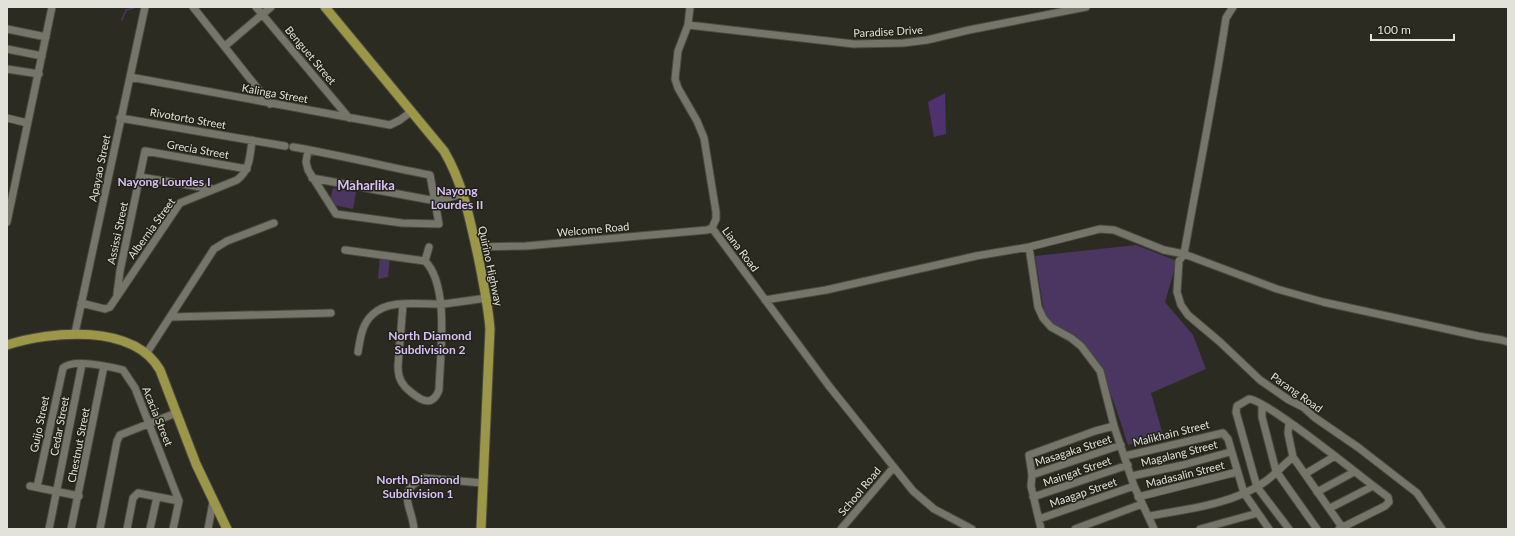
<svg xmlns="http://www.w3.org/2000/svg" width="1515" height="536" viewBox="0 0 1515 536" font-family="Lato,sans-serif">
  <rect width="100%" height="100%" fill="#2c2b21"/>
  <path fill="#4a3661" d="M333 188 356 192 353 209 329 204Z
    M1136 245 1177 261 1165 302 1193 335 1206 369 1151 393 1163 435 1128 445C1118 414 1108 379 1088 352 1082 343 1055 326 1045 317L1035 256Z
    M380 255 390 257 388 277 378 279Z"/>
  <path fill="#503170" d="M945 93 946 134 934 137 928 102Z"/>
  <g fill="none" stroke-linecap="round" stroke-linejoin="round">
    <path stroke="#503170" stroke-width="1.5" d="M122 20 126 10 137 7"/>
    <g stroke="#4a4a40" stroke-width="9">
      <path id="minor" d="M193 7 270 104
        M256 7 349 118
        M690 7 688 25 678 51 675 79 678 88 697 121 704 138 716 212V219L712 228
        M1233 7 1226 18C1214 97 1198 175 1184 254L1179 261 1177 292 1181 305 1188 315 1220 342 1260 380 1289 400 1303 407 1314 417 1359 448 1417 493 1442 529
        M688 25 854 44 903 43 927 40 969 30 1086 7
        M7 29 46 37
        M225 46 271 7
        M7 49 42 56
        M7 69 39 74
        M130 77 390 125 400 120 412 111
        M7 118 27 123
        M120 118 285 146
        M293 147C339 155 384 166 430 175L439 224 402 223 336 214 308 170 306 162 308 150
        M140 177 213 189
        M312 178 436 201 462 194
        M7 222 52 7
        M712 228 829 386 913 491 934 509 972 529
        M476 247 526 246 707 230 712 228
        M1029 247 1038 307 1043 318 1051 327 1071 338 1081 346 1100 371 1114 426 1134 486 1154 529
        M345 250 425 261C450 286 440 355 439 390 433 406 423 402 412 393 409 390 405 388 403 384 399 379 398 372 398 366L403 304
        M425 261 429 247
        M117 294 120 271 145 151 247 169
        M765 300 826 290 976 256 1029 247 1100 229 1114 230 1164 250 1184 254 1277 289 1323 302 1478 336 1502 340 1508 342
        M81 303 105 309 110 307 180 203 237 180C250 170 250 156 252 140
        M171 317 331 313
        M75 333 145 7
        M358 352C360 339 362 324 372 315 389 298 422 305 444 304 458 302 473 300 487 298
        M146 354 214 249 227 241 274 223
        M1262 405V417L1276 471 1317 529
        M1289 423 1288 433 1293 457 1342 527
        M1125 456 1223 433 1228 439 1244 493 1269 529
        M1305 474 1335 456
        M1032 475 1121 445
        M1132 476 1183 465 1230 452
        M30 486 79 496
        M37 487 63 368C73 358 111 367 123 370L135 388 179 501 173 529
        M1317 492 1354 472
        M1033 497 1128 465
        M1138 497 1237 472
        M1330 508 1373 486
        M1149 516C1187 509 1230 505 1263 483 1274 476 1283 465 1293 457
        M1039 519 1134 486
        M49 529 82 364
        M71 529 104 366
        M100 529 117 441 120 435 176 413
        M127 529 133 498 138 493 179 501
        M150 529 157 497
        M208 529 213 502
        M414 529C412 505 395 493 423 478L483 483
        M841 529 893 468
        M1041 529 1031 486 1032 475 1029 455 1095 431 1114 426
        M1075 529 1142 504
        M1200 529 1258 513
        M1289 529 1257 487 1236 412 1237 406 1249 399C1266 399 1367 482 1388 497L1389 502 1385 506 1339 529"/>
    </g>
    <g stroke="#4a4a40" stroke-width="11">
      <path id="major" d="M325 7 444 151C463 183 470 220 478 256 483 281 488 304 490 329L481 529
        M7 345C51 331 133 323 160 370L196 464 227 529"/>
    </g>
    <use href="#minor" stroke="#757569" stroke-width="7"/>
    <use href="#major" stroke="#9b9648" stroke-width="9"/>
  </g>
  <g text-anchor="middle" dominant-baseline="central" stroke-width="3" stroke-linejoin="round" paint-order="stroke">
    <g font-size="11" fill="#e2e2db" stroke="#222218">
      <text transform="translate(888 31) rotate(-3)">Paradise Drive</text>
      <text transform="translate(311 55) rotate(50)">Benguet Street</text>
      <text transform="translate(275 93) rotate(10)">Kalinga Street</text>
      <text transform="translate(188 118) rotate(10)">Rivotorto Street</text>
      <text transform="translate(198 149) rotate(10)">Grecia Street</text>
      <text transform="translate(99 168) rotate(-78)">Apayao Street</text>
      <text transform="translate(151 228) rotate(-54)">Albernia Street</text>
      <text transform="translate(593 229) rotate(-5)">Welcome Road</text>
      <text transform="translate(117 233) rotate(-78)">Assissi Street</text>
      <text transform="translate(741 249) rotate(53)">Liana Road</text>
      <text transform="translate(491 266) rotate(78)">Quirino Highway</text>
      <text transform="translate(1297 392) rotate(35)">Parang Road</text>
      <text transform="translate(158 416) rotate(68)">Acacia Street</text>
      <text transform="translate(39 424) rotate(-78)">Guijo Street</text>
      <text transform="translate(59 426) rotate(-79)">Cedar Street</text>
      <text transform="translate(1171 433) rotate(-14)">Malikhain Street</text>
      <text transform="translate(78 445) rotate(-79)">Chestnut Street</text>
      <text transform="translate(1073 450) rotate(-18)">Masagaka Street</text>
      <text transform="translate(1179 453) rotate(-14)">Magalang Street</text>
      <text transform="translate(1077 471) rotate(-19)">Maingat Street</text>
      <text transform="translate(1185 474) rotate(-14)">Madasalin Street</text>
      <text transform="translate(859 491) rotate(-50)">School Road</text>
      <text transform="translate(1083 492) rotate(-19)">Maagap Street</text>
    </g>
    <g font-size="12" font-weight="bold" fill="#d8c0f8" stroke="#222218">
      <text x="164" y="181">Nayong Lourdes I</text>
      <text x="457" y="190">Nayong<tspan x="457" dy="14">Lourdes II</tspan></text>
      <text x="430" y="335">North Diamond<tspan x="430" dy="14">Subdivision 2</tspan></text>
      <text x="418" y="479">North Diamond<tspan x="418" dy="14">Subdivision 1</tspan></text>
    </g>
    <g font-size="13" font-weight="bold" fill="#d8c0f8" stroke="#222218">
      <text x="366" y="185">Maharlika</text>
    </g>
  </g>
  <rect width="1515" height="536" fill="none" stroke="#e2e2db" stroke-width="16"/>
  <path d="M1371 34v6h83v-6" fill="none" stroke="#e2e2db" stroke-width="2"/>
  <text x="1377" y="34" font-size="12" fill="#e2e2db" stroke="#222218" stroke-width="3" paint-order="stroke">100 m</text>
</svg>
